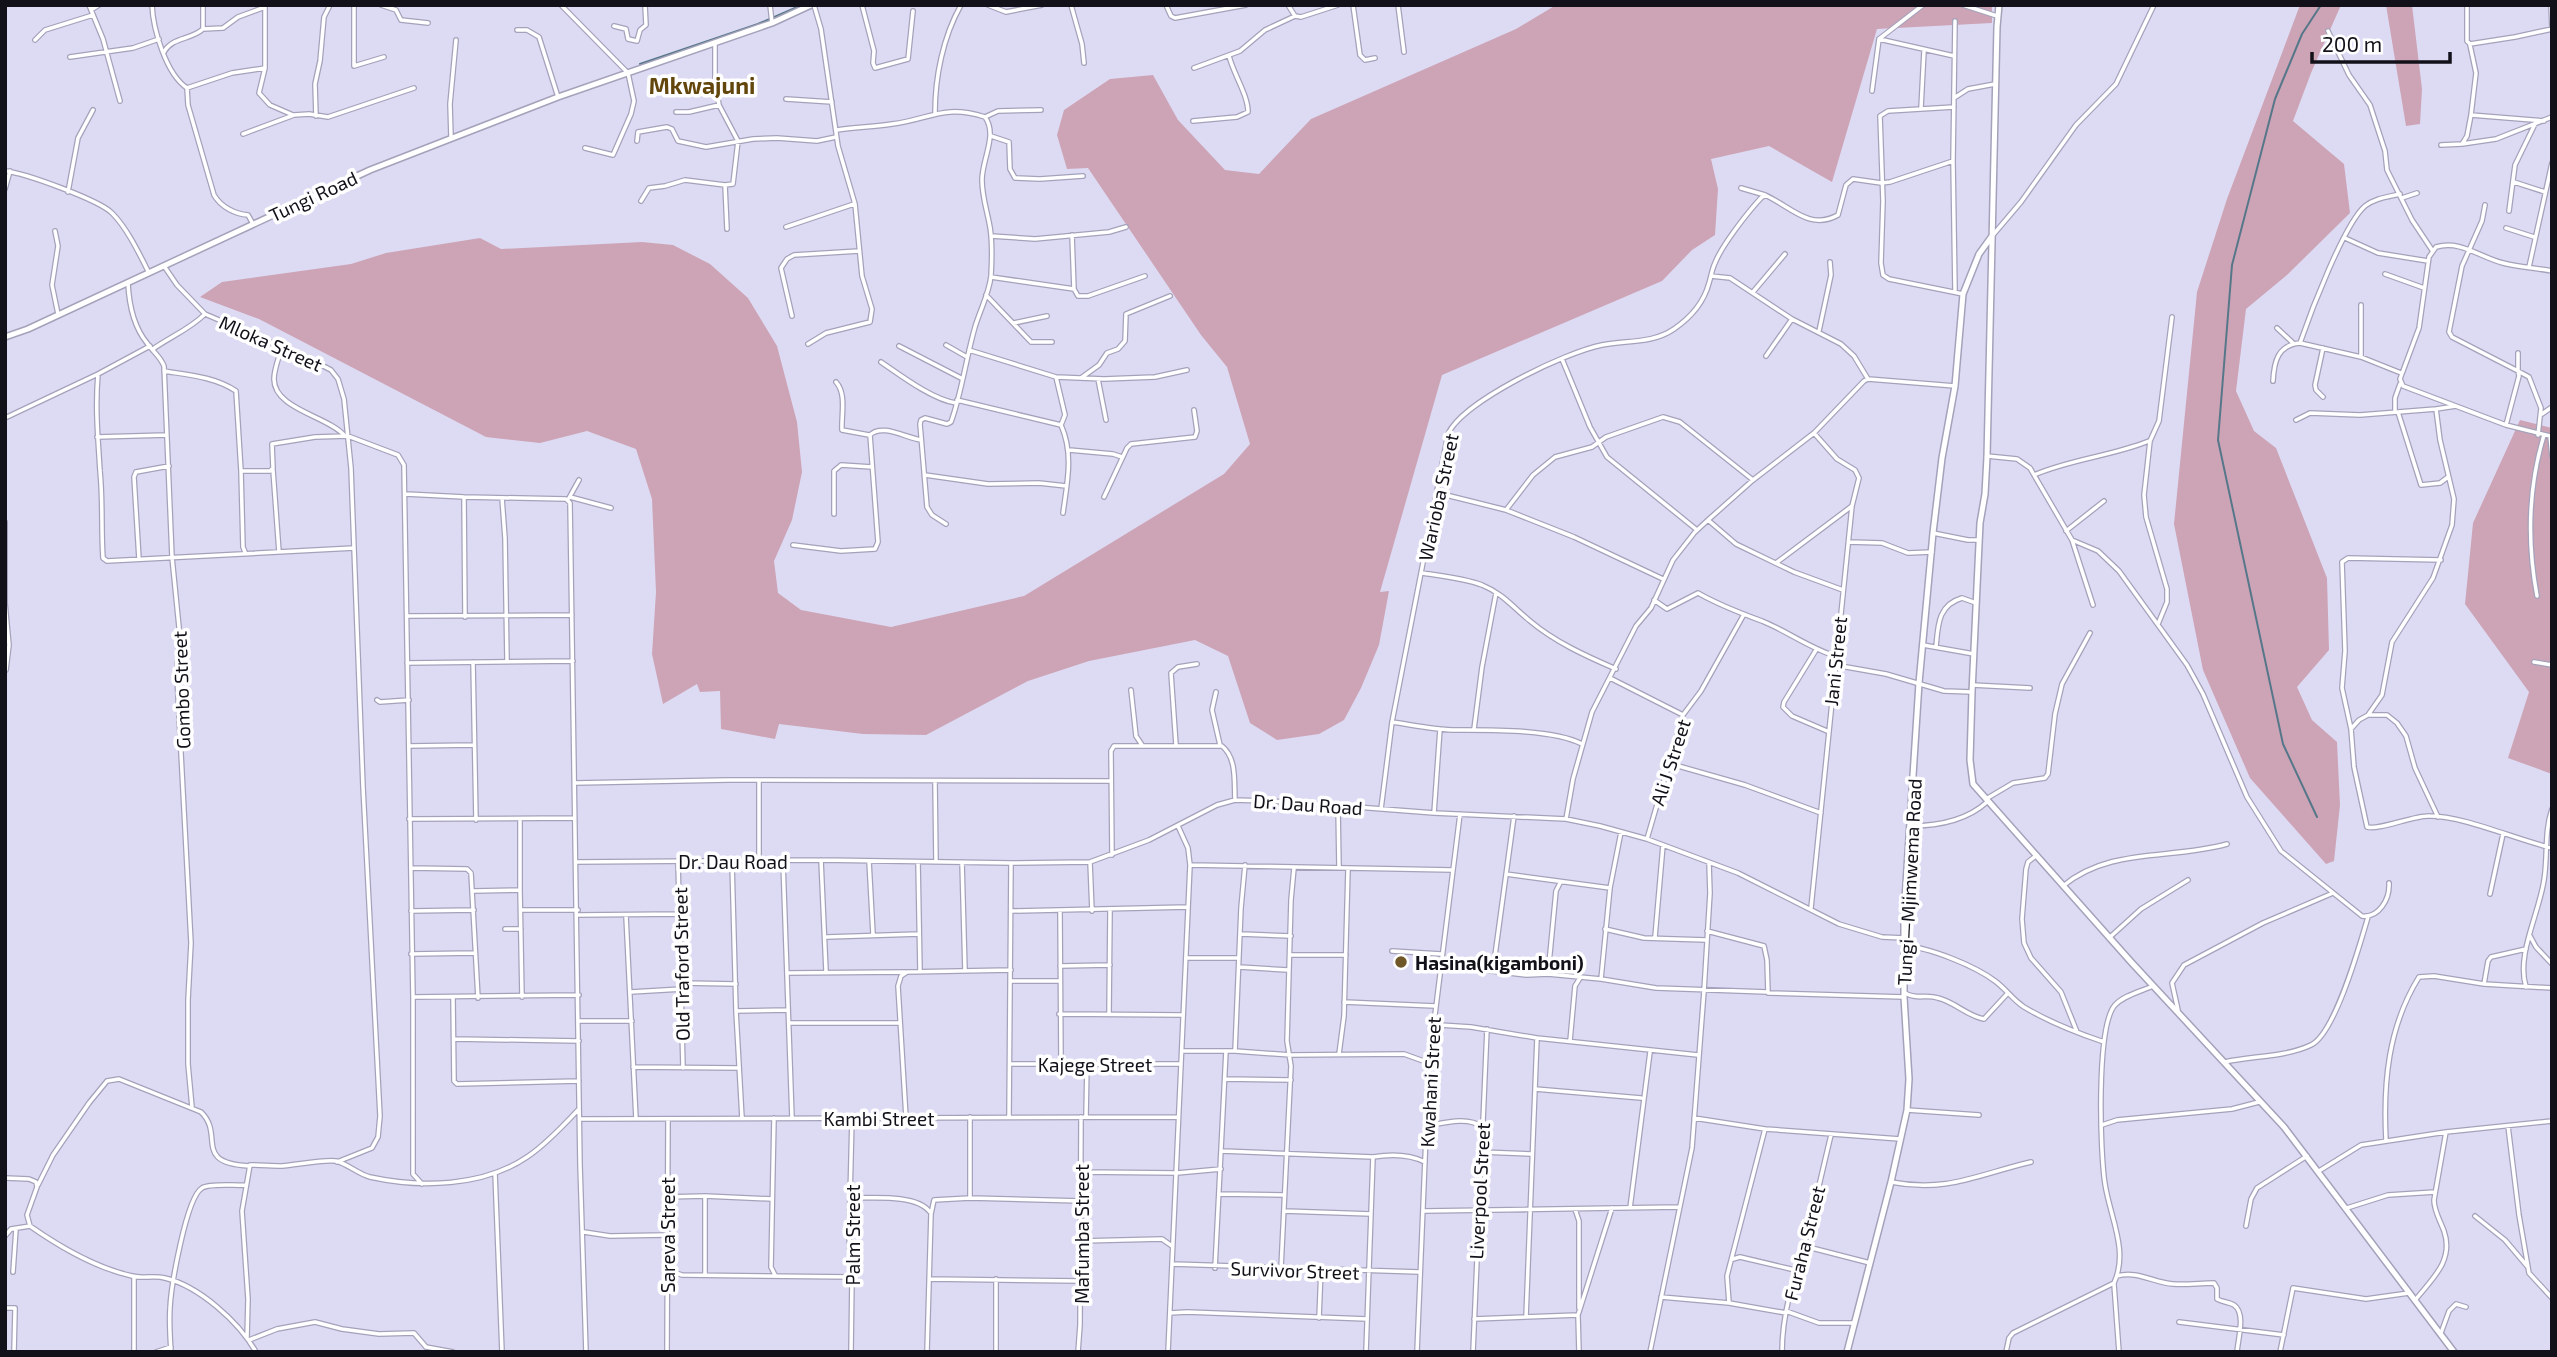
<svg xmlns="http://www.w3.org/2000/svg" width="2557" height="1357" viewBox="0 0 2557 1357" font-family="'Exo 2',sans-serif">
  <rect width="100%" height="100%" fill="#dddbf4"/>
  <path fill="#cda4b6" d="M1556 5H1992V23L1877 29 1832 182 1769 146 1711 159 1718 189 1715 235 1692 250 1662 281 1442 375 1380 592 1389 591 1379 645 1361 688 1344 720 1319 734 1277 740 1250 723 1228 656 1195 640 1089 661 1028 681 926 735 863 734 779 724 775 739 721 729 720 691 700 692 697 684 663 704 652 654 656 592 652 499 636 449 587 431 540 443 486 437 259 319 200 297 222 282 351 264 386 253 480 238 501 249 642 242 673 245 710 264 748 298 777 346 797 422 802 472 792 520 774 561 778 593 801 610 891 627 1024 596 1224 474 1250 444 1227 367 1201 335 1088 168 1067 169 1057 135 1064 110 1110 79 1153 75 1178 120 1225 170 1259 174 1311 119 1516 29Z
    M2300 5H2341L2311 73 2293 121 2344 164 2350 213 2287 275 2246 309 2236 391 2254 431 2276 448 2327 578 2329 650 2297 687 2312 720 2337 742 2340 805 2334 861 2326 864 2250 778 2203 670 2174 524 2197 292 2227 199Z
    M2386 5H2412L2422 89 2420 124 2406 126Z
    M2520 420 2552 428V774L2508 758 2529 692 2465 604 2473 523Z"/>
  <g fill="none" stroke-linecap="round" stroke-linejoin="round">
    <path stroke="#567789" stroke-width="2" d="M640 64 758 24 802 5
      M2317 817 2283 744 2218 440 2232 265 2275 99 2302 34 2321 5"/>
    <g stroke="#a4a2ba" stroke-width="6">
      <path id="street" d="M89 5 103 39 120 101
        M152 5C153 29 166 74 187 88
        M265 5V68L259 93 270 105 293 115
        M354 5V66L384 57
        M381 5 396 10 401 20 428 23
        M561 5 628 73 634 101 631 114 613 155 585 148
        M770 5 772 23
        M862 5 874 51 873 63 875 68 908 59 913 11
        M988 5 1006 12 1042 5
        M1071 5 1082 44 1084 63
        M1166 5 1171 16 1175 18 1246 5
        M1288 5 1295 16 1301 17 1338 5
        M1353 5 1360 55 1365 60 1375 58
        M1398 5 1404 52
        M1963 5 1997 16
        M2467 5V41L2470 44 2515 37 2552 29 2551 5
        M91 10 99 5
        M1955 21 1953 161 1955 290
        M614 26 626 29 628 39 637 41 640 30 646 25 645 5
        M203 29 223 28 238 17 265 7
        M517 30H527L539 37 558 97
        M2328 31 2349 75 2370 105 2385 151 2387 170 2412 220 2432 250
        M1879 39 1954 56
        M35 40 45 30 93 15
        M2470 45 2476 73 2471 115 2544 121
        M164 52C172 37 191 40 203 29V5
        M70 57 133 48 159 39
        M1194 68 1240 51 1265 30 1295 16
        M187 88 188 105 214 195C221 207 235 214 248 215L253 224
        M187 88 232 73 265 68
        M1872 91 1879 39 1923 5
        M1954 98 1968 89 1995 84
        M786 99 832 102
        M1954 107 1888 111 1880 116 1883 201 1881 263 1883 275 1889 279 1963 294
        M1921 108 1924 51
        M676 112H689L719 105
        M935 113C935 77 943 37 961 5
        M316 116 315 84 320 61 324 17 330 5
        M985 117 998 111 1041 110
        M1193 121 1237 117 1248 112C1248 95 1234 75 1229 56
        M837 130C855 127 874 127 892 124 931 119 943 104 985 117 998 135 982 159 982 180 982 195 986 207 989 222 993 239 992 259 991 276 989 294 980 310 975 327 966 358 962 392 951 422L947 424 925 418 921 420 920 424 927 507 932 515 946 524
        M243 134 294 115 309 114 328 117 414 88
        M991 136 1009 142 1010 169 1015 178 1040 179 1083 176
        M451 137 450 104 456 40
        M637 141 638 132 667 127 672 129 678 141 706 147 753 139 777 138 817 141 836 137
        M2462 144 2496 139 2552 117
        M2441 145 2462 144 2467 136 2471 115
        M5 171C25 173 99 200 112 213 127 228 139 253 149 273
        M2514 182 2545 192
        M725 185 727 229
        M1741 188 1765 195
        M5 189 10 171
        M68 192 78 138 93 110
        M2402 198 2417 193
        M641 201 649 188 665 186 685 180 725 185 733 184 738 141 719 105 715 79V43
        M2485 205 2482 221 2462 266 2449 332 2452 337 2518 371 2519 376 2506 425
        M2509 211 2515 165 2535 124
        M786 227 854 204
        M2506 228 2534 237
        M55 231 58 246 52 285 58 314
        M1072 235 1074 289 1078 296H1088L1145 276
        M1993 235 2021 202 2076 125 2116 84 2154 5
        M991 236 1035 239 1109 232 1126 227
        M2345 238 2378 253 2428 261
        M164 266 177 285 205 314 310 359 331 370 338 379 344 399 351 468 363 787 380 1116 378 1137 372 1148 337 1162
        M2529 267 2552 163
        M2552 271C2536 268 2518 267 2503 263 2479 257 2461 240 2436 247L2429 257 2419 328 2400 379 2403 386 2506 425 2550 436 2552 456
        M2385 274 2424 288
        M1711 276 1730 278 1792 319 1841 344 1854 356 1868 379 1955 386
        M991 277 1074 289
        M128 283C129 304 133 326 147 343 153 352 160 356 164 366L172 557 179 627 177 677 191 943 188 1000V1064L192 1107
        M1753 292 1785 254
        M986 295 1031 342H1052
        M2361 305V357L2401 373
        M792 316 781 268 787 259 794 255 859 251
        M1014 323 1047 316
        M2277 328 2293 343
        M1819 331 1831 275 1830 262
        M2300 343C2310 314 2344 224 2365 206 2375 198 2388 197 2400 194
        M808 344 826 333 870 322 872 309 862 276 855 204 838 146 821 29 814 5
        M946 345 967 357
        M899 346 961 378
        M282 347C279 357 274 369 274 379 274 409 327 416 344 435
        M153 349C170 337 190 329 205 314
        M969 350 1056 377 1104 379 1155 377 1187 370
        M2518 353V371L2529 377 2541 408 2538 435
        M1766 356 1792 319
        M1562 359 1590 427 1607 457 1697 530
        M881 362C900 375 933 400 956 403
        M164 371C189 375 215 377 236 391L241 471H270L273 468 272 444 315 437 348 436 398 455 404 465 413 997V1174L422 1184
        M98 374C95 408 98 438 100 471 103 500 101 529 103 558L107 561 354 548
        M1056 377 1065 415 1061 425
        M1081 378 1099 365 1107 353 1118 349 1125 341 1126 314 1170 296
        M1098 379 1106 420
        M2273 381C2274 361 2278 345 2300 343L2361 357
        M836 382C847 394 841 416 842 430L869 435
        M2323 397 2316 390 2315 385 2323 348
        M957 400 1061 425C1074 454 1067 483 1063 513
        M2395 412V398L2400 384
        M2398 412 2421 485 2440 483 2448 477
        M2542 414 2552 407
        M5 418 98 374 150 346
        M2296 420 2310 413 2360 415 2436 409
        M97 437 167 435
        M1069 450 1113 454 1122 457
        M1987 456 2017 459 2030 468 2072 540 2093 605
        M273 470 279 552
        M241 471 243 547 245 552
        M925 475 988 484 1039 483 1066 486
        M2034 475C2071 459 2112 456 2149 441
        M1438 493 1506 510 1574 537 1663 579
        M406 494 464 497 566 499 570 503 580 1165 586 1352
        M464 497 465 617
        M570 497 611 508
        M1104 497 1127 448 1131 444 1195 437 1197 431 1194 410
        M502 498 505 538 507 660
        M569 498 579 480
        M1506 510 1533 475 1555 457 1592 447 1606 437 1663 417 1680 422 1753 480
        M834 514V471L841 465 872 467
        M1708 520 1736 544 1794 572 1843 590
        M5 522V603L9 645 6 670
        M2066 531 2104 501
        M1933 533 1968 540H1979
        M2072 540 2098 551 2119 571 2187 665 2203 694 2247 797 2281 851 2362 916C2379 918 2390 899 2389 883
        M1849 542 1882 543 1908 553 1932 552
        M793 545 841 551 875 549 878 542 870 435C882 423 906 438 921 440
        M139 559 134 477 136 472 169 466
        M2441 560 2348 558 2342 562 2345 651 2342 688 2351 729 2354 767 2367 827C2378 831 2414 815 2430 816 2464 816 2517 840 2552 848
        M1776 563 1852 506
        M1422 573C1442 576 1463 578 1482 585 1502 593 1513 607 1530 621 1555 642 1586 656 1616 669
        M2537 596C2527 542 2528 488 2544 435
        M1654 600 1667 609 1698 593C1719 605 1740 613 1762 621 1787 631 1809 648 1835 656
        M407 616 572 615
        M2158 624 2167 602V589L2146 517 2144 495 2150 441 2159 421 2172 317
        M1923 645 1974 654
        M1936 647C1938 625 1938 605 1962 598L1976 603
        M1816 650 1784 702 1783 707 1792 716 1827 731
        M473 662 476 820
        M2534 662 2552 665
        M407 663 573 661
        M1835 665 1886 674 1944 691 1972 692
        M1610 678 1683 715
        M1972 685 2030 688
        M1131 690 1136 736 1142 745
        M1216 692 1212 710 1220 745
        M377 700 380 702 409 700
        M2369 715H2387L2397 723 2406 736 2415 768 2438 817
        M1392 722C1413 725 1435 730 1457 730 1490 730 1554 729 1582 744
        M1474 729 1482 667 1496 593
        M2351 729 2359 720 2368 715 2382 695 2392 642 2433 578 2452 525 2454 499 2440 440 2436 409 2456 406
        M1176 745 1171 673 1178 667 1197 664
        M409 746 474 745
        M1668 763 1745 785 1821 813
        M935 781 936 862
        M575 783 728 780 1111 781
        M1986 799 2013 783 2045 778 2048 774 2055 714 2062 684 2090 633
        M1338 807 1339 867
        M1381 809 1392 722 1448 434C1463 401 1566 352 1602 345 1627 340 1652 344 1674 329 1690 318 1704 302 1709 283 1711 277 1712 269 1715 263 1722 245 1748 212 1761 198L1765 195C1790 206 1809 231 1838 215L1846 185 1853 179 1881 183 1890 182 1953 161
        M1434 813 1440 729
        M409 819 574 818
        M520 819V890
        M1566 819 1573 779 1592 712 1636 626 1651 608 1673 560 1695 532 1708 520 1753 480 1814 433 1864 381 1868 379
        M1910 826C1937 826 1966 821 1987 802
        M1647 839 1683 715 1701 691 1743 616
        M1112 855 1111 751 1114 746H1222C1237 758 1234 782 1235 800
        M2037 855 2028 862 2026 869 2022 919 2024 943 2031 958 2061 992 2077 1032
        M821 860 826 971
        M678 861 683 1068
        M759 861V780
        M869 861 873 934
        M576 862 821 860 1011 863 1090 862 1149 840 1217 805 1235 800 1292 802 1434 813 1566 819 1600 826 1647 839 1738 873 1839 924 1882 937 1904 938
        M732 862 736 1011 742 1118
        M783 862 792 1118
        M918 862 920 971
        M962 862 965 971
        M1090 862 1092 911
        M1190 865 1452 870
        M411 868 467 869 471 873 478 998
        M1506 874 1610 888
        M2063 886C2110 847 2170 860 2227 844
        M474 891 520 890 522 997
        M2490 894 2503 834
        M1811 908 1852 506 1859 478 1855 470 1837 459 1814 433
        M521 910H578
        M411 911 474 910
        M1012 911 1188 907
        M1060 912 1061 1063
        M578 915 680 914
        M626 916 636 1119
        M505 929H521
        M1605 929 1644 938 1706 940
        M1707 931 1764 946 1767 960 1768 993 1904 997
        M1241 934 1291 936
        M2530 936 2536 947 2552 964
        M827 937 919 934
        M1655 937 1663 845
        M2109 938 2141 909 2188 880
        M1904 946C1929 947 1975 966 1995 981 2006 989 2013 1000 2024 1007 2049 1022 2077 1033 2104 1042
        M1392 951 1441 954
        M411 954 475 953
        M1291 955H1346
        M1186 958H1239
        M1440 965 1527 975 1548 974 1601 979 1656 988 1767 992
        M1060 966 1110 965
        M1239 967 1288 970
        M1493 970 1514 816
        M787 973 905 972
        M1548 974 1556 891 1560 883
        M1601 979 1610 888 1621 832
        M1012 981H1059
        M682 983 736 984
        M2484 984 2488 961 2491 957 2526 949
        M2526 987C2516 955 2539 914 2544 880 2548 856 2544 832 2552 809
        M631 992 682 989
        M1905 993C1917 1000 1926 994 1938 998 1955 1002 1967 1016 1984 1019L2008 993
        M413 997 579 995
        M453 998 454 1081 457 1084 579 1081
        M1344 1002 1435 1006
        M2178 1010 2172 983 2184 965 2263 923 2333 893
        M736 1011 788 1010
        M1059 1014 1183 1015
        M1109 1014 1110 911
        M579 1021H632
        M790 1023H900
        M1433 1028 1440 1025 1471 1027 1537 1038 1698 1055
        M454 1039 579 1041
        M1570 1041 1575 986 1580 978
        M1182 1051H1235L1291 1055 1404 1054 1429 1063
        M1235 1051 1241 908 1245 865
        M1339 1054 1344 1016 1348 869
        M2225 1062C2252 1056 2286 1057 2311 1045 2335 1034 2360 944 2368 917
        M1010 1064H1181
        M633 1067 739 1068
        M1225 1079 1291 1080
        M1535 1089 1641 1098
        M1907 1110 1979 1115
        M906 1117 898 986 901 976 907 972 1011 970
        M1009 1117 1011 863
        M1086 1117 1087 1064
        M774 1118 771 1267 775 1275
        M1694 1118 1765 1129 1900 1139
        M580 1119 1178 1117
        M2102 1125 2117 1120 2232 1109 2259 1102
        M1427 1126C1444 1123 1468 1116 1482 1127
        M2508 1126 2519 1215 2529 1273 2552 1298
        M2386 1140C2383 1083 2388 1027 2419 977L2434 976 2484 984 2552 988
        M1222 1151 1373 1157C1391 1154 1409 1154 1425 1162
        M1481 1152 1531 1154
        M2319 1171 2361 1145 2446 1132 2552 1121
        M1081 1172 1177 1173 1221 1169
        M495 1173 502 1352
        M5 1178 29 1179 36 1182 37 1187 27 1215 30 1226C60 1247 96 1268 132 1276 143 1279 154 1275 165 1278 199 1286 239 1322 256 1352
        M1891 1182C1947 1193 1979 1174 2031 1162
        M38 1185 53 1155 89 1103 107 1081 119 1079 201 1112C225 1135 192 1163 249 1166
        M1220 1194 1284 1195
        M667 1197 705 1196 772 1199
        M852 1198C873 1198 917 1194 930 1212
        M970 1198V1117
        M1630 1208 1650 1052
        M2347 1208 2388 1195 2435 1192
        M1575 1209 1579 1221V1308
        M1284 1211 1371 1214
        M1424 1211 1679 1207
        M2475 1216 2505 1240 2527 1266
        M2246 1226 2251 1199 2257 1188 2307 1156
        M584 1232 610 1236 665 1235
        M5 1236 11 1229 30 1226
        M1081 1241 1162 1239 1172 1246
        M1804 1246 1870 1263
        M1733 1259 1740 1257 1795 1270
        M1172 1264 1419 1272
        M669 1267 673 1272 682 1275 852 1277
        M1215 1268 1226 1051
        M1281 1268 1291 1066 1287 1041 1291 900 1294 868
        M13 1272 16 1229
        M705 1274V1196
        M2117 1276C2137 1270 2154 1283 2173 1284 2187 1285 2200 1283 2214 1283L2217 1288V1299C2222 1302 2229 1302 2234 1305 2246 1313 2238 1339 2237 1352
        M929 1279 1081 1281
        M996 1279V1352
        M2114 1284 2119 1352
        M1661 1297 1729 1303 1786 1313
        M2416 1299C2433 1278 2454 1260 2444 1231 2440 1220 2434 1211 2434 1200L2446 1132
        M1729 1303 1727 1276 1765 1129
        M5 1308H15V1310L14 1352
        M1786 1311 1819 1323H1854
        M1170 1313 1187 1312 1367 1319
        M1578 1316 1579 1352
        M1526 1317 1537 1038
        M1319 1318 1321 1269
        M1474 1319 1578 1315 1612 1208
        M2179 1322 2284 1335
        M2441 1333 2449 1311 2456 1304 2466 1307
        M247 1338 248 1299 242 1211 250 1165C261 1165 272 1166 282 1166 296 1165 324 1159 336 1161 348 1164 358 1174 370 1177 420 1188 483 1187 527 1157 544 1146 564 1125 578 1110
        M249 1340 277 1329 315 1322 342 1329 379 1334 414 1333 426 1347 453 1352
        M134 1352V1277
        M156 1352 171 1347
        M171 1352C170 1337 169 1322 170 1308 171 1287 186 1198 202 1188 210 1183 236 1186 246 1185
        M667 1352 668 1119
        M851 1352 852 1277 849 1237 852 1118
        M927 1352 931 1214 934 1200 970 1198 1081 1201
        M1078 1352 1080 1325 1081 1117
        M1168 1352 1190 865 1188 848 1178 826
        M1366 1352 1373 1157
        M1417 1352 1429 1063 1460 814
        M1473 1352 1487 1029
        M1650 1352 1692 1148 1704 991 1710 893 1709 863
        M1782 1352C1782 1315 1793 1280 1804 1246 1814 1209 1822 1172 1831 1135
        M2006 1352 2009 1338 2013 1333 2114 1283C2129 1251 2110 1217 2105 1184 2100 1153 2096 1026 2115 1005 2124 995 2142 991 2153 986
        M2280 1352 2293 1288 2366 1299 2409 1293"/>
    </g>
    <g stroke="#a4a2ba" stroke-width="8">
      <path id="secondary" d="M1999 5 1997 27 1987 457 1985 494 1980 523 1972 692 1970 760 1973 784 2132 963 2284 1127 2454 1352
        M5 337 28 329 370 170 558 97 772 23 811 5
        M1847 1352 1891 1182 1907 1110 1909 1079 1904 997V915L1919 683 1933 533 1942 458 1955 386 1963 294 1979 254 1992 236"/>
    </g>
    <use href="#street" stroke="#fff" stroke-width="3.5"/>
    <use href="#secondary" stroke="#fff" stroke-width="5"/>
  </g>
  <circle fill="#705728" stroke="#fff" stroke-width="2.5" cx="1401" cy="962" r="7"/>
  <g text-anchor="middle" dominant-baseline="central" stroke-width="7" stroke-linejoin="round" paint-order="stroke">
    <g font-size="19" fill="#121119" stroke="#fff">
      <text transform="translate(313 196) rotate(-25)">Tungi Road</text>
      <text transform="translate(271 343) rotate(24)">Mloka Street</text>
      <text transform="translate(1438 497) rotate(-78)">Warioba Street</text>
      <text transform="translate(1835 661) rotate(-84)">Jani Street</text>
      <text transform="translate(181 690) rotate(-92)">Gombo Street</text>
      <text transform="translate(1670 762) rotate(-72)">Ali J Street</text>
      <text transform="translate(1308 804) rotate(4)">Dr. Dau Road</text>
      <text x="733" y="861">Dr. Dau Road</text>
      <text transform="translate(1909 882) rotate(-87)">Tungi—Mjimwema Road</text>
      <text transform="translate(681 964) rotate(-91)">Old Traford Street</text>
      <text x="1095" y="1064">Kajege Street</text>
      <text transform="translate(1430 1082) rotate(-87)">Kwahani Street</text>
      <text x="879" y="1118">Kambi Street</text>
      <text transform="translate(1479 1191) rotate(-87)">Liverpool Street</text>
      <text transform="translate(1081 1234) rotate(-90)">Mafumba Street</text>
      <text transform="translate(667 1235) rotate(-90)">Sareva Street</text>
      <text transform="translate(852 1235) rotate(-90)">Palm Street</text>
      <text transform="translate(1804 1243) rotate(-76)">Furaha Street</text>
      <text transform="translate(1295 1270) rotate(2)">Survivor Street</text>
    </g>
    <g font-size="19" font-weight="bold" fill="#121119" stroke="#fff" text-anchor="start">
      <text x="1415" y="962">Hasina(kigamboni)</text>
    </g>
    <g font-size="23" font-weight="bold" fill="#62460c" stroke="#fff">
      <text x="702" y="85">Mkwajuni</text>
    </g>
  </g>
  <rect width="2557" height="1357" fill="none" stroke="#121119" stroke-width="14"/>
  <path d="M2312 52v10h138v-10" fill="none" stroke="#121119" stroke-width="3.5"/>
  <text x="2322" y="52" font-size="21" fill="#121119" stroke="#ffffff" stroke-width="5" paint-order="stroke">200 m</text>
</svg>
